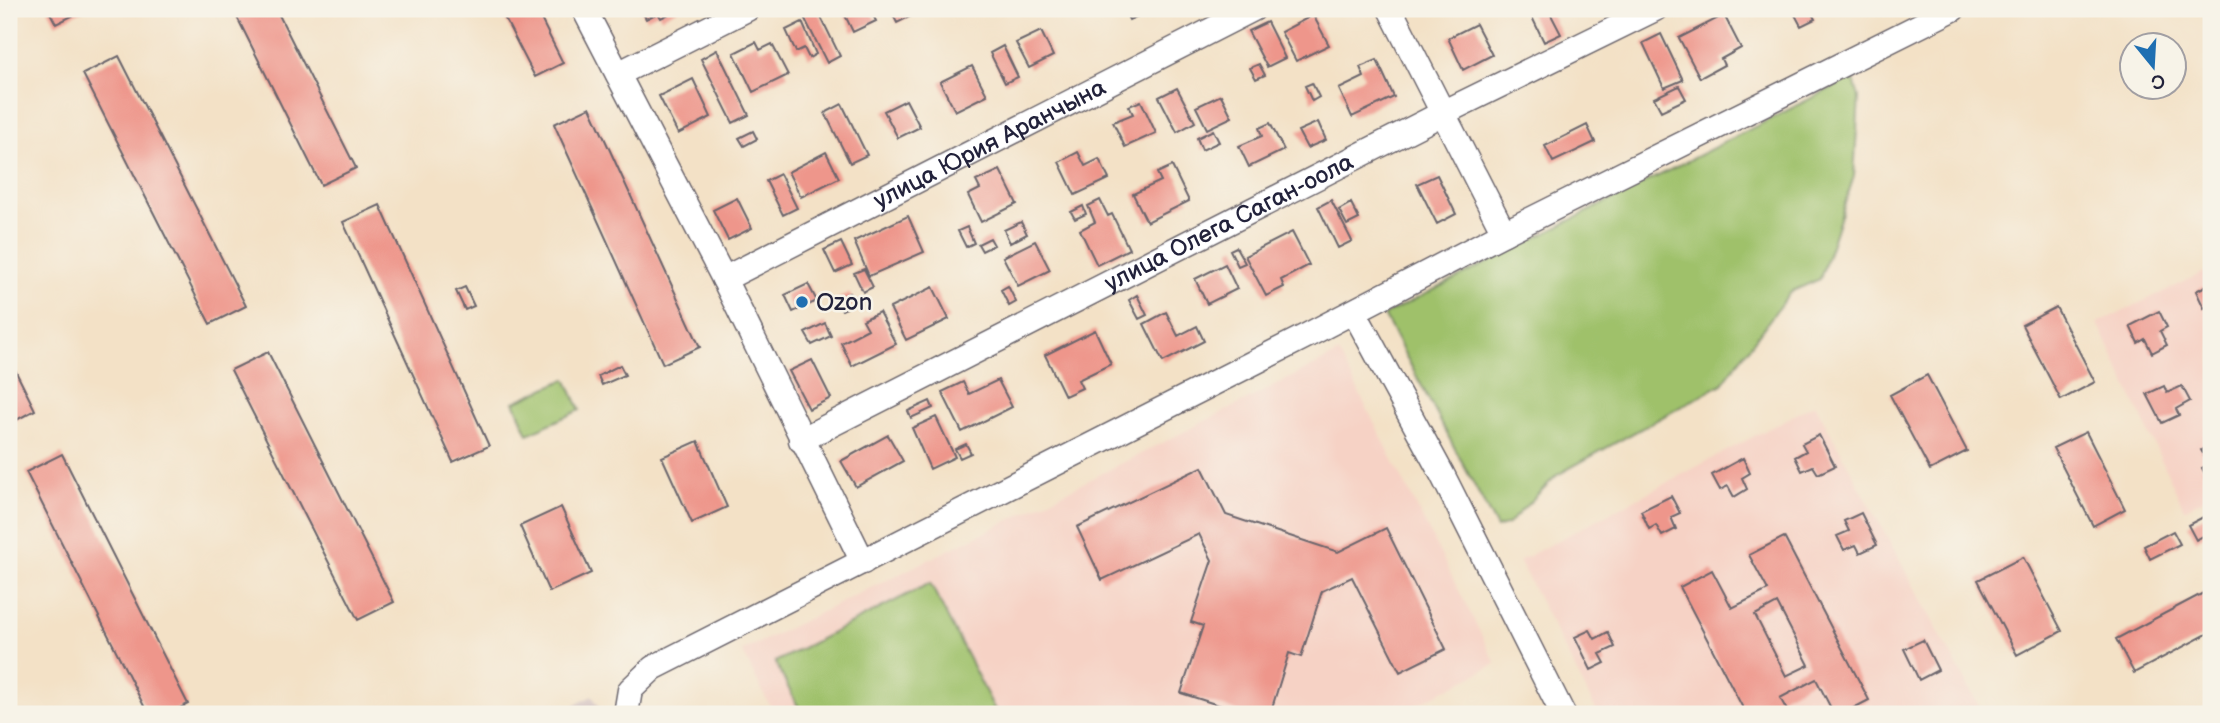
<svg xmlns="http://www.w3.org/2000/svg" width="2220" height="723" viewBox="0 0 2220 723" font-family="'Balsamiq Sans',sans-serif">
  <rect width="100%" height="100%" fill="#f7f3e8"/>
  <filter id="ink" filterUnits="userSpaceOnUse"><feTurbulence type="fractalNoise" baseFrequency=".0143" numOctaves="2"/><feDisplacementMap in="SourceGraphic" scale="14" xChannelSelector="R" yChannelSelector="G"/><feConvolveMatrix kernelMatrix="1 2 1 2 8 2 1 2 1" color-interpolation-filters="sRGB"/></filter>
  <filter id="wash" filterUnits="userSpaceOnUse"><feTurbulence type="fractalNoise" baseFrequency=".00686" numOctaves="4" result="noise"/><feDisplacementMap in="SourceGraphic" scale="28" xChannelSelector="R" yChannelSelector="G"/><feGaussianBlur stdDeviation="1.57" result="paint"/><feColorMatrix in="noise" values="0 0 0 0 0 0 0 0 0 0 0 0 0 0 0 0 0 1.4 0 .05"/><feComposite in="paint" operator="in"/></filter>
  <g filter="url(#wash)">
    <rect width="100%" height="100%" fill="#f3e1c6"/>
    <path fill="#f6d2c5" d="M2211 269V495L2184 509 2098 323Z
      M1339 353 1496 664 1398 714H774L742 651 1024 513Z
      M1815 404 1983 714H1598L1519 561Z"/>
    <path fill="#d1bfbf" d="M592 696 604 714H558Z"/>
    <path fill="#9fc16b" stroke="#607253" stroke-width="2" d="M1853 77 1859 97 1854 176 1820 279 1790 292 1722 384 1557 475 1508 524 1497 528 1384 315Z
      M566 379 580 410 528 434 514 402Z
      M930 583 997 714H802L775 662Z"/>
    <g id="blocks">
      <path fill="#ee968b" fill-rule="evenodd" d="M48 9H86L56 24Z
        M233 9H276L356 168 321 185Z
        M500 9H536L563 63 535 77Z
        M641 9H679L661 18 658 13 646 19Z
        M800 9H817L840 56 827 63Z
        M842 9H870L876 21 853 32Z
        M890 9H908L911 16 897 23Z
        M1124 9H1154L1129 20Z
        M1533 9H1548L1561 34 1544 42 1529 11Z
        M1792 9H1818L1811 12 1815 19 1801 26Z
        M1313 15 1329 45 1296 61 1281 32Z
        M1724 15 1741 48 1721 59 1724 65 1700 78 1679 38Z
        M802 22 816 54 809 58 804 48 796 52 786 30Z
        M1267 22 1285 58 1267 67 1248 31Z
        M1476 24 1492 55 1463 70 1448 38Z
        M1041 31 1053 56 1029 68 1016 43Z
        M1661 34 1683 80 1664 88 1643 43Z
        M756 42 760 50 772 44 788 75 753 92 734 53Z
        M1003 46 1018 77 1005 83 990 53Z
        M717 50 749 115 733 123 701 59Z
        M119 56 246 306 210 324 83 74Z
        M1377 60 1394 97 1352 117 1339 89 1364 77 1360 67Z
        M1259 64 1265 75 1256 79 1250 68Z
        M972 66 987 95 955 111 940 82Z
        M693 79 711 117 678 134 659 96Z
        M1312 83 1319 97 1312 101 1305 86Z
        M1679 86 1686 99 1661 111 1654 98Z
        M1177 88 1195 122 1177 132 1159 97Z
        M1221 95 1232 117 1207 129 1196 107Z
        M906 100 920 127 898 138 884 111Z
        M1141 101 1156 133 1125 147 1113 122 1133 114 1129 106Z
        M842 104 867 155 850 163 825 113Z
        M590 107 700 347 663 364 554 124Z
        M1318 122 1326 140 1307 148 1298 131Z
        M1270 123 1284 150 1249 167 1239 146 1262 136 1259 128Z
        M1587 125 1595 142 1553 162 1545 146Z
        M1213 130 1219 142 1202 150 1197 138Z
        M753 131 757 139 744 146 739 138Z
        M826 152 839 178 801 197 788 172Z
        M1078 152 1085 166 1099 159 1109 179 1075 195 1059 162Z
        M1172 166 1189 201 1147 222 1133 194 1161 181 1157 173Z
        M1000 170 1017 204 981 222 968 195 980 189 976 181Z
        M780 174 797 208 783 215 766 181Z
        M1437 175 1456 214 1437 224 1417 184Z
        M737 198 752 228 728 240 713 210Z
        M1100 200 1108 216 1112 214 1129 249 1097 265 1080 230 1095 222 1088 206Z
        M1331 200 1352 241 1338 248 1318 207Z
        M1351 203 1359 219 1347 225 1339 210Z
        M380 205 489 446 453 462 343 222Z
        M1083 206 1086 214 1075 219 1071 212Z
        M908 216 924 252 869 276 854 241Z
        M1021 222 1027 234 1010 243 1004 230Z
        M967 227 974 243 966 247 958 231Z
        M1292 232 1309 265 1281 280 1284 287 1266 296 1245 256Z
        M990 238 994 245 982 251 978 244Z
        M1035 241 1050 270 1018 286 1003 257Z
        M841 242 852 265 835 273 824 250Z
        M1236 247 1245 263 1238 266 1230 250Z
        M1225 264 1237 289 1207 304 1195 279Z
        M864 269 873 287 863 292 854 273Z
        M2211 283V304L2204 308 2196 291Z
        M808 284 817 301 793 312 785 295Z
        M1008 286 1016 302 1009 306 1001 290Z
        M465 287 474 306 465 310 456 291Z
        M933 287 949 319 906 340 890 308Z
        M849 293 855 304 842 310 836 300Z
        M1137 295 1147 315 1139 319 1129 300Z
        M2056 307 2095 382 2061 400 2022 325Z
        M2159 311 2167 327 2160 331 2167 345 2152 353 2145 339 2138 343 2130 326Z
        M879 312 896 344 852 366 841 343 868 329 863 320Z
        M1166 312 1178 336 1197 326 1204 341 1163 362 1144 324Z
        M825 323 831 336 812 345 805 333Z
        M1095 330 1111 364 1078 380 1082 388 1065 396 1045 355Z
        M268 352 394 602 358 620 231 370Z
        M9 358 35 410 9 424Z
        M812 360 831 398 809 409 789 371Z
        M620 365 625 375 602 385 598 376Z
        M1927 375 1967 451 1930 470 1890 395Z
        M998 380 1012 407 962 432 942 392 963 382 969 394Z
        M2164 386 2167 393 2182 386 2190 401 2176 409 2179 415 2162 423 2147 394Z
        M930 401 933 408 911 418 908 411Z
        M936 417 955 457 930 469 912 428Z
        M2086 432 2125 509 2093 526 2053 448Z
        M888 435 903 461 856 487 841 461Z
        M1819 435 1835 466 1818 474 1813 466 1802 471 1795 457 1806 451 1802 444Z
        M698 441 727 507 692 523 662 457Z
        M966 444 971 453 960 458 955 449Z
        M2211 444V486L2202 468 2209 464 2201 450Z
        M62 454 188 704 168 714H148L26 472Z
        M1743 458 1750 473 1742 478 1747 489 1734 497 1728 486 1720 490 1712 475Z
        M1202 467 1226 515 1338 552 1386 528 1446 649 1400 672 1352 577 1322 591 1301 657 1289 653 1270 714H1246L1181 693 1203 626 1191 622 1212 560 1199 534 1102 580 1077 527Z
        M1671 496 1680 513 1671 517 1676 529 1662 536 1656 525 1649 529 1641 511Z
        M561 507 591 573 549 592 520 526Z
        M1861 513 1877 545 1860 553 1856 545 1844 550 1837 536 1849 531 1844 521Z
        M2211 513V532L2196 540 2188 525Z
        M2173 531 2180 544 2150 559 2144 546Z
        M1784 537 1869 700 1842 714H1834L1816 679 1780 698 1789 714H1746L1680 587 1712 570 1732 608 1768 590 1749 555ZM1777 603 1809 665 1786 676 1755 615Z
        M2023 557 2062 631 2017 655 1978 580Z
        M2211 589V632L2134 673 2116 639Z
        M1590 630 1595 639 1608 632 1615 647 1600 654 1605 663 1591 670 1575 637Z
        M1923 640 1938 670 1919 680 1904 649Z"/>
    </g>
  </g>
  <g filter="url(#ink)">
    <use href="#blocks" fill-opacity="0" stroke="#6b656c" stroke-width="2"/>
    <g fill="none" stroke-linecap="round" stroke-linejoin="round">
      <g stroke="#6b656c" stroke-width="27">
        <g id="minor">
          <path d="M584 9 724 279 863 562"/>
          <path d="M1390 9 1504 233"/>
          <path d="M618 74 747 9"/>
          <path id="s1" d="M724 279 1253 9"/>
          <path d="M1354 312 1442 474 1563 714"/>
          <path id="s2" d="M801 440 1443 113 1655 9"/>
          <path d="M626 714 630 690 653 668 1308 335 1504 233 1953 9"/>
        </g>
      </g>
      <use href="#minor" stroke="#fff" stroke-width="24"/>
    </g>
  </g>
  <circle fill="#1f6fb2" stroke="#f7f3e8" stroke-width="2.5" cx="802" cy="302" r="7"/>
  <g text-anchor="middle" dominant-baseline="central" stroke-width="5" stroke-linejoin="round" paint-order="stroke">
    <g font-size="24" fill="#22223b" stroke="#f7f3e8">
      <text stroke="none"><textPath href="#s1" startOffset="298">улица Юрия Аранчына</textPath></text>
      <text stroke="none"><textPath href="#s2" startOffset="480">улица Олега Саган-оола</textPath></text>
    </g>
    <g font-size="24" fill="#22223b" stroke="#f7f3e8" text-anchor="start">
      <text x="816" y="302">Ozon</text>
    </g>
  </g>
  <rect width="2220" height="723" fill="none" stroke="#f7f3e8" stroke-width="35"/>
  <g transform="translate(2153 66) rotate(162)"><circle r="33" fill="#f7f3e8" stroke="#a29fa3" stroke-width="2"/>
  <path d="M0-5L12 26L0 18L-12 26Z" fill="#1f6fb2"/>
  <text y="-10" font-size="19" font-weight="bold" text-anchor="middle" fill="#22223b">С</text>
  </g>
</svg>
